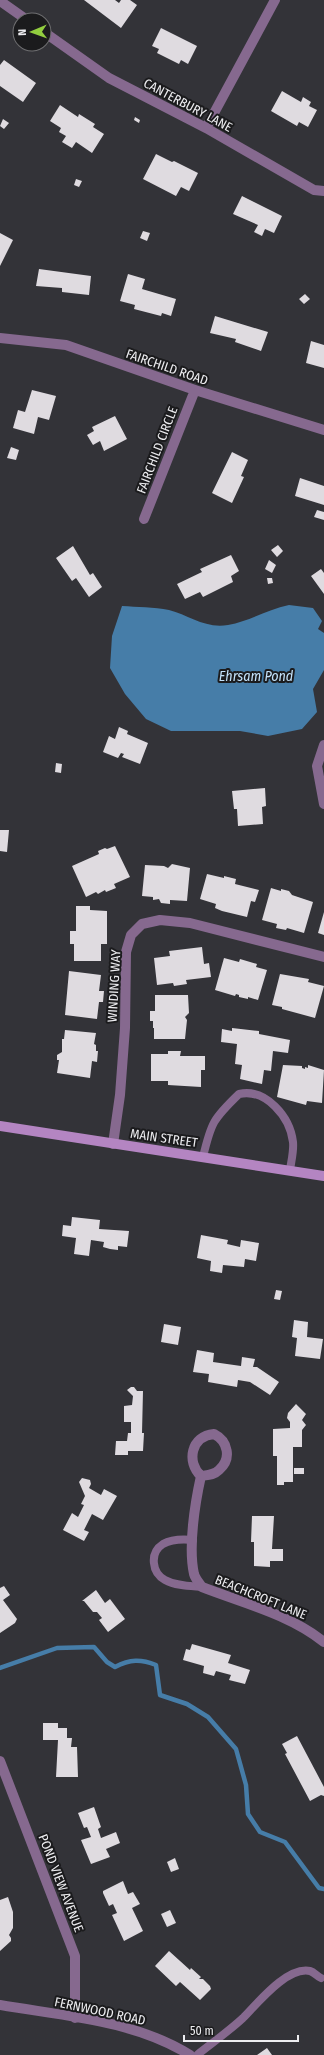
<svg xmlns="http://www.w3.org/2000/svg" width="324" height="2055" viewBox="0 0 324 2055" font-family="'Fira Sans Condensed',sans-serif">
  <rect width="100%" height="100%" fill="#333338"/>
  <path fill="#467da8" d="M289 605 313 608 322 621 318 629 324 633V670L313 689 317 712 302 729 268 736 240 731H171L146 719 125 694 110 668 112 636 122 606C137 607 154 607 169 610 189 615 205 629 228 625 250 621 268 609 289 605Z"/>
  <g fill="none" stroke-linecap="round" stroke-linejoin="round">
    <path stroke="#467da8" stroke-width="4.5" d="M0 1668 57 1648 94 1647 107 1662 115 1667C130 1659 141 1659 156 1665L160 1695 187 1704 208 1717 236 1749 246 1785 248 1814 260 1832 285 1842 319 1888 324 1889"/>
  </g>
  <path fill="#dfdbe0" d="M84 0H115L119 3 121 0H130L137 5 121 28Z
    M161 28 197 46 188 64 181 60 179 64 157 53 159 49 152 46Z
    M4 60 36 83 23 102 0 86V65Z
    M282 91 301 102 303 97 311 102 309 106 317 110 308 127 299 122 297 126 271 111Z
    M60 105 78 117 79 114 95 124 93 127 104 134 92 153 76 142 72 148 62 142 66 136 59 132 61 128 50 121Z
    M135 117 140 120 139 123 134 120Z
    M3 119 9 123 4 129 0 126Z
    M156 154 172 162 174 161 198 173 189 191 181 187 176 196 143 179Z
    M76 179 82 181 79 187 74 185Z
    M242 196 282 216 274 233 265 229 262 236 254 232 258 225 233 214Z
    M143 231 150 233 147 241 140 238Z
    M0 233 13 240 0 266Z
    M39 269 91 276 89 295 62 292V288L36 286Z
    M128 274 145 279 142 289 176 299 171 316 162 313 161 316 134 309 135 305 120 301Z
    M305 294 310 299 304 304 299 299Z
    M215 316 268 332 261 351 235 342 236 339 210 333Z
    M311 341 324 345V368L306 363Z
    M32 390 56 396 49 420 38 417 34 434 13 428 18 410 25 412Z
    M115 416 127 439 104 451 100 441 93 445 87 435 94 431 92 427Z
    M11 447 19 450 16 460 7 458Z
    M232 452 248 460 241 476 244 477 232 503 212 493Z
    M300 478 324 486V505L295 496Z
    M317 510 324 512V520L314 517Z
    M278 545 283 551 277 557 271 550Z
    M73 546 90 575 93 573 102 587 89 597 76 578 72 581 56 558Z
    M231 555 239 571 231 576 233 582 203 597 200 592 185 599 177 584 202 572 200 569Z
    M269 560 276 565 272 573 265 569Z
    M321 569 324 573V594L311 576Z
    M267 578H272L273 583 268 584Z
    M119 727 128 731 127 734 148 743 140 764 122 757 124 754 121 753 118 758 103 752 109 736 115 739Z
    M56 763 62 764 61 773 55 772Z
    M265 788 266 806 262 807 263 824 238 826 237 809H234L232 791Z
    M0 830H9L7 852 0 851Z
    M115 846 130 877 114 884 116 888 106 892 105 890 98 894 96 892 86 897 72 866 99 854 98 851 105 848 107 849Z
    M172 864 190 868 187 901 170 900V904L161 903 159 899 153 900V897L142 896 145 865 164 866 168 868Z
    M207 874 224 878V876L236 879 235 884 259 890 255 902 251 901 247 917 222 911 215 908 216 904 200 899Z
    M271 888 281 891V889L289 891 292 895 313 902 304 933 287 928 286 930 276 928 277 924 262 920Z
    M76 906H90V910L107 911V944H101V961H74V944H70V931H76Z
    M324 912V935L318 933Z
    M202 947 204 964 209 963 211 977 186 980 187 984 174 986 173 983 157 985 154 958 170 956 169 951Z
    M224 958 239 962 240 959 257 964 256 967 267 970 258 1000 248 997V999L239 997V995L236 994 235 996 215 990Z
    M69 971 101 975 99 991H104L103 1002H99L97 1019 65 1015Z
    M280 974 309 979 308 982 324 986 315 1018 282 1009V1007L272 1005Z
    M155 995H188L189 1013 185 1017 187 1020 185 1039H154V1028H153V1021H150V1011H155Z
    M232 1028 259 1031V1034L290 1040 288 1053 273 1051 271 1071 264 1070 262 1084 240 1079 242 1065 235 1064 237 1044 221 1042 222 1029 232 1031Z
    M65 1030 96 1033 94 1044 96 1045V1051H98L97 1062 92 1061 90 1078 57 1073 59 1060H57V1055L62 1052V1039H64Z
    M168 1051H181L180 1056H205V1070H201V1087L168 1085V1081H151V1054H168Z
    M283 1065 302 1066V1068L305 1069V1067L308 1068V1065L324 1070 322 1103 307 1101 306 1105 277 1097Z
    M72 1217 100 1220 99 1229 129 1231 127 1247 118 1246V1250L110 1249 103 1247 104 1242 91 1240 89 1256 74 1254 76 1238 62 1236 63 1225 71 1226Z
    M201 1235 228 1240 227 1244 240 1247 241 1240 259 1243 256 1261 245 1259 244 1267 223 1265 222 1273 210 1271 211 1261 197 1258Z
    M276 1290 282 1291 280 1300 274 1299Z
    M294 1320 308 1322 307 1337 323 1339 320 1359 295 1356 297 1338 292 1337Z
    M164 1324 181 1327 178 1345 161 1342Z
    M197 1350 214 1353 213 1362 241 1366 242 1357 255 1359 253 1367H257L279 1382 270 1395 250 1382 238 1380 237 1387 208 1382 209 1374 193 1372Z
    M131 1387H134L137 1391H143L142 1433H144L143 1451H128V1455H115L116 1441H127L128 1433H131V1422H124V1406L132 1405 133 1396 127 1390Z
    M296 1404 306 1414 302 1420 306 1425 302 1430V1447H293V1482H284V1485H277V1456H273V1429L290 1428V1422L287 1418 288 1413Z
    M294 1468H304V1474H294Z
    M82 1478 90 1480 91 1484 89 1488 101 1495 104 1489 117 1496 103 1520 92 1514 84 1530 89 1532 84 1541 63 1530 72 1513 78 1517 84 1505 81 1504 85 1496 79 1482Z
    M252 1516H274L272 1549H283V1561H270V1567L254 1566V1542H251Z
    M4 1586 10 1595 3 1600 17 1619 15 1623 0 1633V1588Z
    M96 1590 105 1603 110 1599 125 1619 108 1632 99 1620 102 1618 97 1612H93L84 1601H82Z
    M192 1644 231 1655 228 1663 250 1670 245 1684 229 1680 231 1675 216 1671 214 1676 203 1673 204 1666 183 1660 186 1649 190 1650Z
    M43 1723H58V1728H67V1738H72L71 1747H77L78 1777H56L58 1740H43Z
    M297 1736 324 1787V1796L321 1795 310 1801 285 1754 287 1753 282 1744Z
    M94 1807 101 1827 98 1829 101 1838 116 1832 120 1843 106 1849 110 1857 91 1864 81 1840 91 1837 87 1827 84 1828 78 1813Z
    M175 1858 179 1869 171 1872 167 1862Z
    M123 1881 128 1894 133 1892 140 1904 132 1908 143 1931 124 1941 112 1915 117 1913 113 1904 109 1906 103 1893V1891Z
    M8 1897 13 1912V1928L9 1935 11 1938V1941L0 1951V1900Z
    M170 1910 176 1923 167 1927 161 1914Z
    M169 1951 190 1970 191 1968 201 1977 199 1979H203L210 1986 211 1989 200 2000 180 1982 176 1986 155 1966Z
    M267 2048 272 2055H257Z"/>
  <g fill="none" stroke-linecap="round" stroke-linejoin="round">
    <path stroke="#86698f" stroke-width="8" d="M203 1157C211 1123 213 1119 239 1094 266 1088 290 1117 293 1142 294 1151 291 1162 290 1170
      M193 1540C183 1539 172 1539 163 1544 149 1553 152 1573 165 1580 176 1586 190 1586 202 1587
      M197 2055C212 2043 229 2031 243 2018 257 2004 287 1966 310 1971 314 1972 317 1976 321 1978"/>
    <path stroke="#86698f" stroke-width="10" d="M0 1 27 20
      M44 32 109 78 206 128 314 190 324 191
      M206 128 275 0
      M0 338 66 345 195 390 324 430
      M144 519 195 390
      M324 745 317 766 324 804
      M113 1144 120 1095 125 1028 126 952 131 935 142 924 160 920 190 923 324 957
      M214 1434C228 1441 232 1459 219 1470 214 1475 208 1475 201 1476 186 1462 191 1436 214 1434Z
      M201 1476C195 1503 188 1547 194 1574 195 1578 199 1583 202 1587 243 1603 289 1614 324 1642
      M0 1761 75 1956V2018
      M0 2005C64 2016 134 2020 190 2055"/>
    <path stroke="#b485c2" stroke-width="10" d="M0 1126 324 1176"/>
  </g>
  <g text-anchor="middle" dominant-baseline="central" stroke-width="4" stroke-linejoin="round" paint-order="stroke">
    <g font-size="13" fill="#ededf0" stroke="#1b1b1d">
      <text transform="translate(188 105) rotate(28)">CANTERBURY LANE</text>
      <text transform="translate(167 367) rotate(19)">FAIRCHILD ROAD</text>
      <text transform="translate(157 450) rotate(-69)">FAIRCHILD CIRCLE</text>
      <text transform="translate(114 986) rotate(-87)">WINDING WAY</text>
      <text transform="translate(164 1138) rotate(8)">MAIN STREET</text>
      <text transform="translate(261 1597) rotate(22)">BEACHCROFT LANE</text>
      <text transform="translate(61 1883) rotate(69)">POND VIEW AVENUE</text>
      <text transform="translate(100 2011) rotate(12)">FERNWOOD ROAD</text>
    </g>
    <g font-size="14" font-style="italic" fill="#c3e2fb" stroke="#1b1b1d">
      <text x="256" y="676">Ehrsam Pond</text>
    </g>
  </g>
  <g transform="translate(32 32) rotate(268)"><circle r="19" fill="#1b1b1d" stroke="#6f6f71"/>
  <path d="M0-3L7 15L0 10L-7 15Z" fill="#92cd3f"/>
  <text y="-6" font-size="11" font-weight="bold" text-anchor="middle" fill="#ededf0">N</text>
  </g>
  <path d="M184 2035v6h114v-6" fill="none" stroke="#ededf0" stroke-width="2"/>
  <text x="190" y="2035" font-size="12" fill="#ededf0" stroke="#1b1b1d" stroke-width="3" paint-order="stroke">50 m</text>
</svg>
